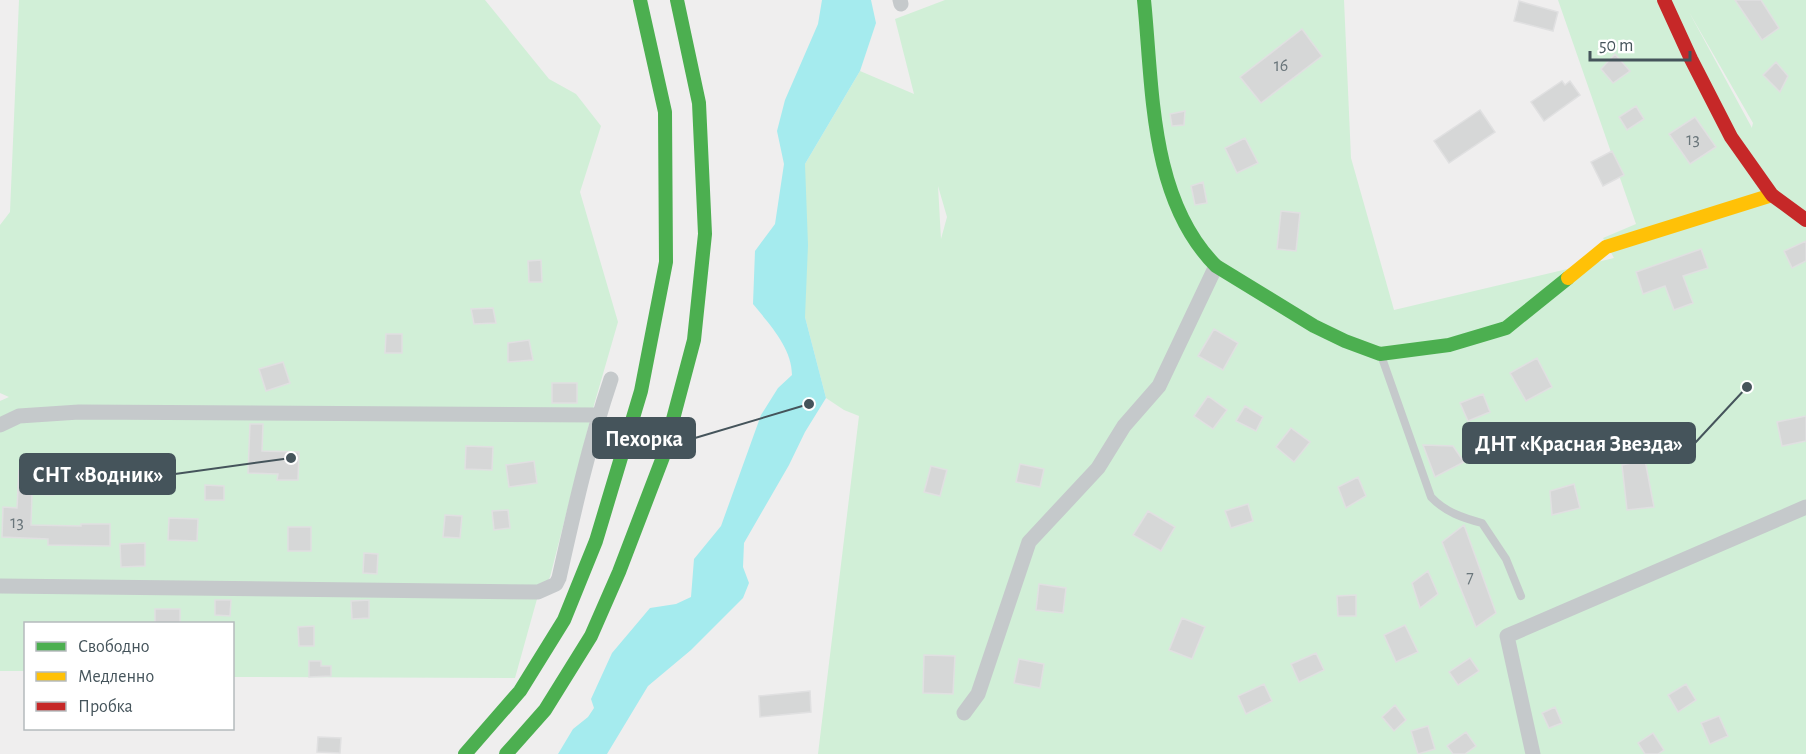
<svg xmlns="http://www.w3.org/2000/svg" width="1806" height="754" viewBox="0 0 1806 754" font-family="'Alegreya Sans',sans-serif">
  <rect width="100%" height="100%" fill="#efeeee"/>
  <path fill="#d1efd7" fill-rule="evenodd" d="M19 0H485L549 79 576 94 601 126 580 192 618 322 594 405 550 577 537 599 515 678 233 677 232 624H26L25 671H0V401L9 397 0 393V225L10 212Z
    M945 0H1344L1351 158 1394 310 1614 258 1603 238 1636 224 1558 0H1806V754H818L859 416 844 410 826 398 805 317V164L860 71 914 94 895 19ZM1689 12 1753 123 1752 127V128ZM938 186 947 217 941 239Z"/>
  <path fill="#a5ebee" d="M822 0H871L876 23 860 71 805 164 808 245 805 317 826 398 805 432 789 465 744 543 743 567 749 583 743 598 691 650 648 686 607 754H558L573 729 588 717 594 708 591 699 612 653 650 608 676 604 691 597 694 559 721 526 761 415 778 388 792 375C792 348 770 325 753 304L755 251 775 224 784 164 777 131 785 100 818 24Z"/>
  <path fill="#d6d7d7" stroke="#e0e0e1" stroke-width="1.5" d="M1735 0H1761L1779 28 1762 40Z
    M1519 1 1558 12 1553 31 1514 21Z
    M1302 29 1322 56 1261 103 1240 77Z
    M1615 54 1630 71 1613 83 1601 69Z
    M1776 62 1788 76 1780 92 1763 75Z
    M1562 81 1565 85 1570 81 1580 95 1544 121 1531 102Z
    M1636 106 1644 119 1627 130 1619 117Z
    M1480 110 1495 132 1449 163 1434 141Z
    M1185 111 1184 125 1172 126 1170 114Z
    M1695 117 1716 147 1690 164 1669 134Z
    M1245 138 1258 163 1237 173 1225 148Z
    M1612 151 1624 175 1603 186 1591 162Z
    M1203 182 1207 203 1195 205 1191 186Z
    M1281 211 1300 213 1296 251 1277 249Z
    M1806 241V261L1792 268 1784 251Z
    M1701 249 1708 268 1683 276 1693 303 1674 310 1665 286 1643 294 1636 272Z
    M541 260 542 282H529L528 261Z
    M493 308 496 323 474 324 471 309Z
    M1214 329 1238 343 1223 370 1198 356Z
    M386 334H402V353H385Z
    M529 340 533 360 508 362V343Z
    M1537 358 1552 387 1526 401 1510 373Z
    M283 362 290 383 266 391 259 369Z
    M552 383H577V403H552Z
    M1483 394 1490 412 1468 421 1460 403Z
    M1208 396 1227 410 1213 429 1194 416Z
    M1245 406 1263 417 1256 431 1236 421Z
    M1806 416V441L1782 446 1777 422Z
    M250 424H263L262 451 299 452 298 480H277L278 474 248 473Z
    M1291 428 1310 442 1294 462 1276 447Z
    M1423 445 1453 446 1464 462 1435 477Z
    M466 446 493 447 492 470 465 469Z
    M1645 460 1654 507 1627 510 1622 465Z
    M534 461 537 483 509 487 506 465Z
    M1020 464 1044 469 1040 487 1016 482Z
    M931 466 947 470 940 496 924 492Z
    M19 470H55L54 495 32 494 31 525 81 526V524H110V546L48 545V539L2 537 3 507 17 508Z
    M1358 477 1366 496 1346 508 1338 487Z
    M1574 484 1580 508 1552 515 1550 491Z
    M205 485 224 486V500H205Z
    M1248 504 1253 521 1231 528 1225 511Z
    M508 510 510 528 494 530 492 511Z
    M1148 511 1175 527 1161 551 1133 535Z
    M445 515 462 516 460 538 443 537Z
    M169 518 198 519 197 541 168 540Z
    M1464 525 1496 613 1476 627 1442 542Z
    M288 527H311V551H288Z
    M145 543V566L121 567 120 544Z
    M364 553 378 554 377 574 363 573Z
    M1428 571 1438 594 1420 608 1412 583Z
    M1039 584 1066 588 1063 613 1036 610Z
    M1356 595V616H1338L1337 596Z
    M215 600H231L230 616 215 615Z
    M369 600V618L352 619 351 601Z
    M155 609H180V624H155Z
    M1182 618 1205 627 1192 659 1169 650Z
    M1405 625 1418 652 1396 662 1384 635Z
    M314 626V646H299L298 627Z
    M1316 653 1324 670 1299 682 1291 664Z
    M924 655 955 656 953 694 923 693Z
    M1470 658 1479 671 1458 685 1449 672Z
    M1019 659 1044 664 1040 688 1014 683Z
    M309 661H321V666H331V676L309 677Z
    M1264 684 1272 701 1246 714 1238 696Z
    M1686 684 1696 700 1678 712 1668 695Z
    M810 691 811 712 760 717 759 696Z
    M1395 705 1406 720 1394 731 1382 717Z
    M1555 707 1562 723 1549 728 1542 713Z
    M1719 716 1728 736 1710 744 1701 723Z
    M1428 726 1435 749 1418 754 1411 731Z
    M1466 732 1476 746 1465 754H1453L1447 746Z
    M1653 733 1664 750 1658 754H1645L1638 743Z
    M318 737 341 738 340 753 317 752Z"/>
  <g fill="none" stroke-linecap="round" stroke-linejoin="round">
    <path stroke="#c5c9cb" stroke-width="8" d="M1382 358 1431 497C1445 512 1463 518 1482 523L1506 559 1521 596"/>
    <path stroke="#c5c9cb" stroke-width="15" d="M900 0 901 4
      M0 425 19 416 79 412 599 415
      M0 586 538 592 556 584 559 578C574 511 589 444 611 379
      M964 713 978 694 1029 542 1098 468 1124 426 1159 386 1216 266
      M1533 754 1507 636 1806 507"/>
    <path stroke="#4caf50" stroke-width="14" d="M1144 0C1153 87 1149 199 1216 266L1314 326 1345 341 1380 354 1449 345 1506 328 1568 278
      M465 754 520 691 564 620 596 541 641 391 666 262 665 112 640 0
      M506 754 545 710 591 636 619 572 663 457 694 340 705 234 699 103 677 0"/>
    <path stroke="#ffc107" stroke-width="14" d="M1568 278 1606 247 1772 195"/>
    <path stroke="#c62828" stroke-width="14" d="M1664 0 1691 59 1731 137 1772 195 1806 220"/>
  </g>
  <g text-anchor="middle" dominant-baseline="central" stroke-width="4.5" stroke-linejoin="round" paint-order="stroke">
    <g font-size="18" fill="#6a767b">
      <text x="1281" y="66">16</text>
      <text x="1693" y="140">13</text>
      <text x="17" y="523">13</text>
      <text x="1470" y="578">7</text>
    </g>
  </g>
  <path fill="none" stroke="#45545b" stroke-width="2" d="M809 404L695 438M1747 387L1695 443M291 458L175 474"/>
  <g fill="#45545b" stroke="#fff" stroke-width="2">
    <circle cx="809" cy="404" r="6"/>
    <circle cx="1747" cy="387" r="6"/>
    <circle cx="291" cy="458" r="6"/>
  </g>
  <g fill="#45545b" stroke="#45545b" stroke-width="2">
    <rect x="593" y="418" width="102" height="40" rx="6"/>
    <rect x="1463" y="423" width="232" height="40" rx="6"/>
    <rect x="20" y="454" width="155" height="40" rx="6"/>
  </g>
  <g font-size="22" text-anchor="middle" font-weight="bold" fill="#fff">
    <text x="644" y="446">Пехорка</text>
    <text x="1579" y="451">ДНТ «Красная Звезда»</text>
    <text x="98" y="482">СНТ «Водник»</text>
  </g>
  <rect x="24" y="622" width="210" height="108" fill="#ffffff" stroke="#b5bbbd" stroke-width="1.5"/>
  <rect x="36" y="642" width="30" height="9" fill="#4caf50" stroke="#b5bbbd" stroke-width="1.5"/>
  <text x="78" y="652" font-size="18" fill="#45545b">Свободно</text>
  <rect x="36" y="672" width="30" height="9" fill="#ffc107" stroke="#b5bbbd" stroke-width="1.5"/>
  <text x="78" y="682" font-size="18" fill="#45545b">Медленно</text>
  <rect x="36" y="702" width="30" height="9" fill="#c62828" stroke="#b5bbbd" stroke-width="1.5"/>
  <text x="78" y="712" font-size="18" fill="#45545b">Пробка</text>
  <path d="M1590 51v9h100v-9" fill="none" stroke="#45545b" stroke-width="3"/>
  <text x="1599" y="51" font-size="18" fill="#45545b" stroke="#ffffff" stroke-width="4.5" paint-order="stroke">50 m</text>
</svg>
